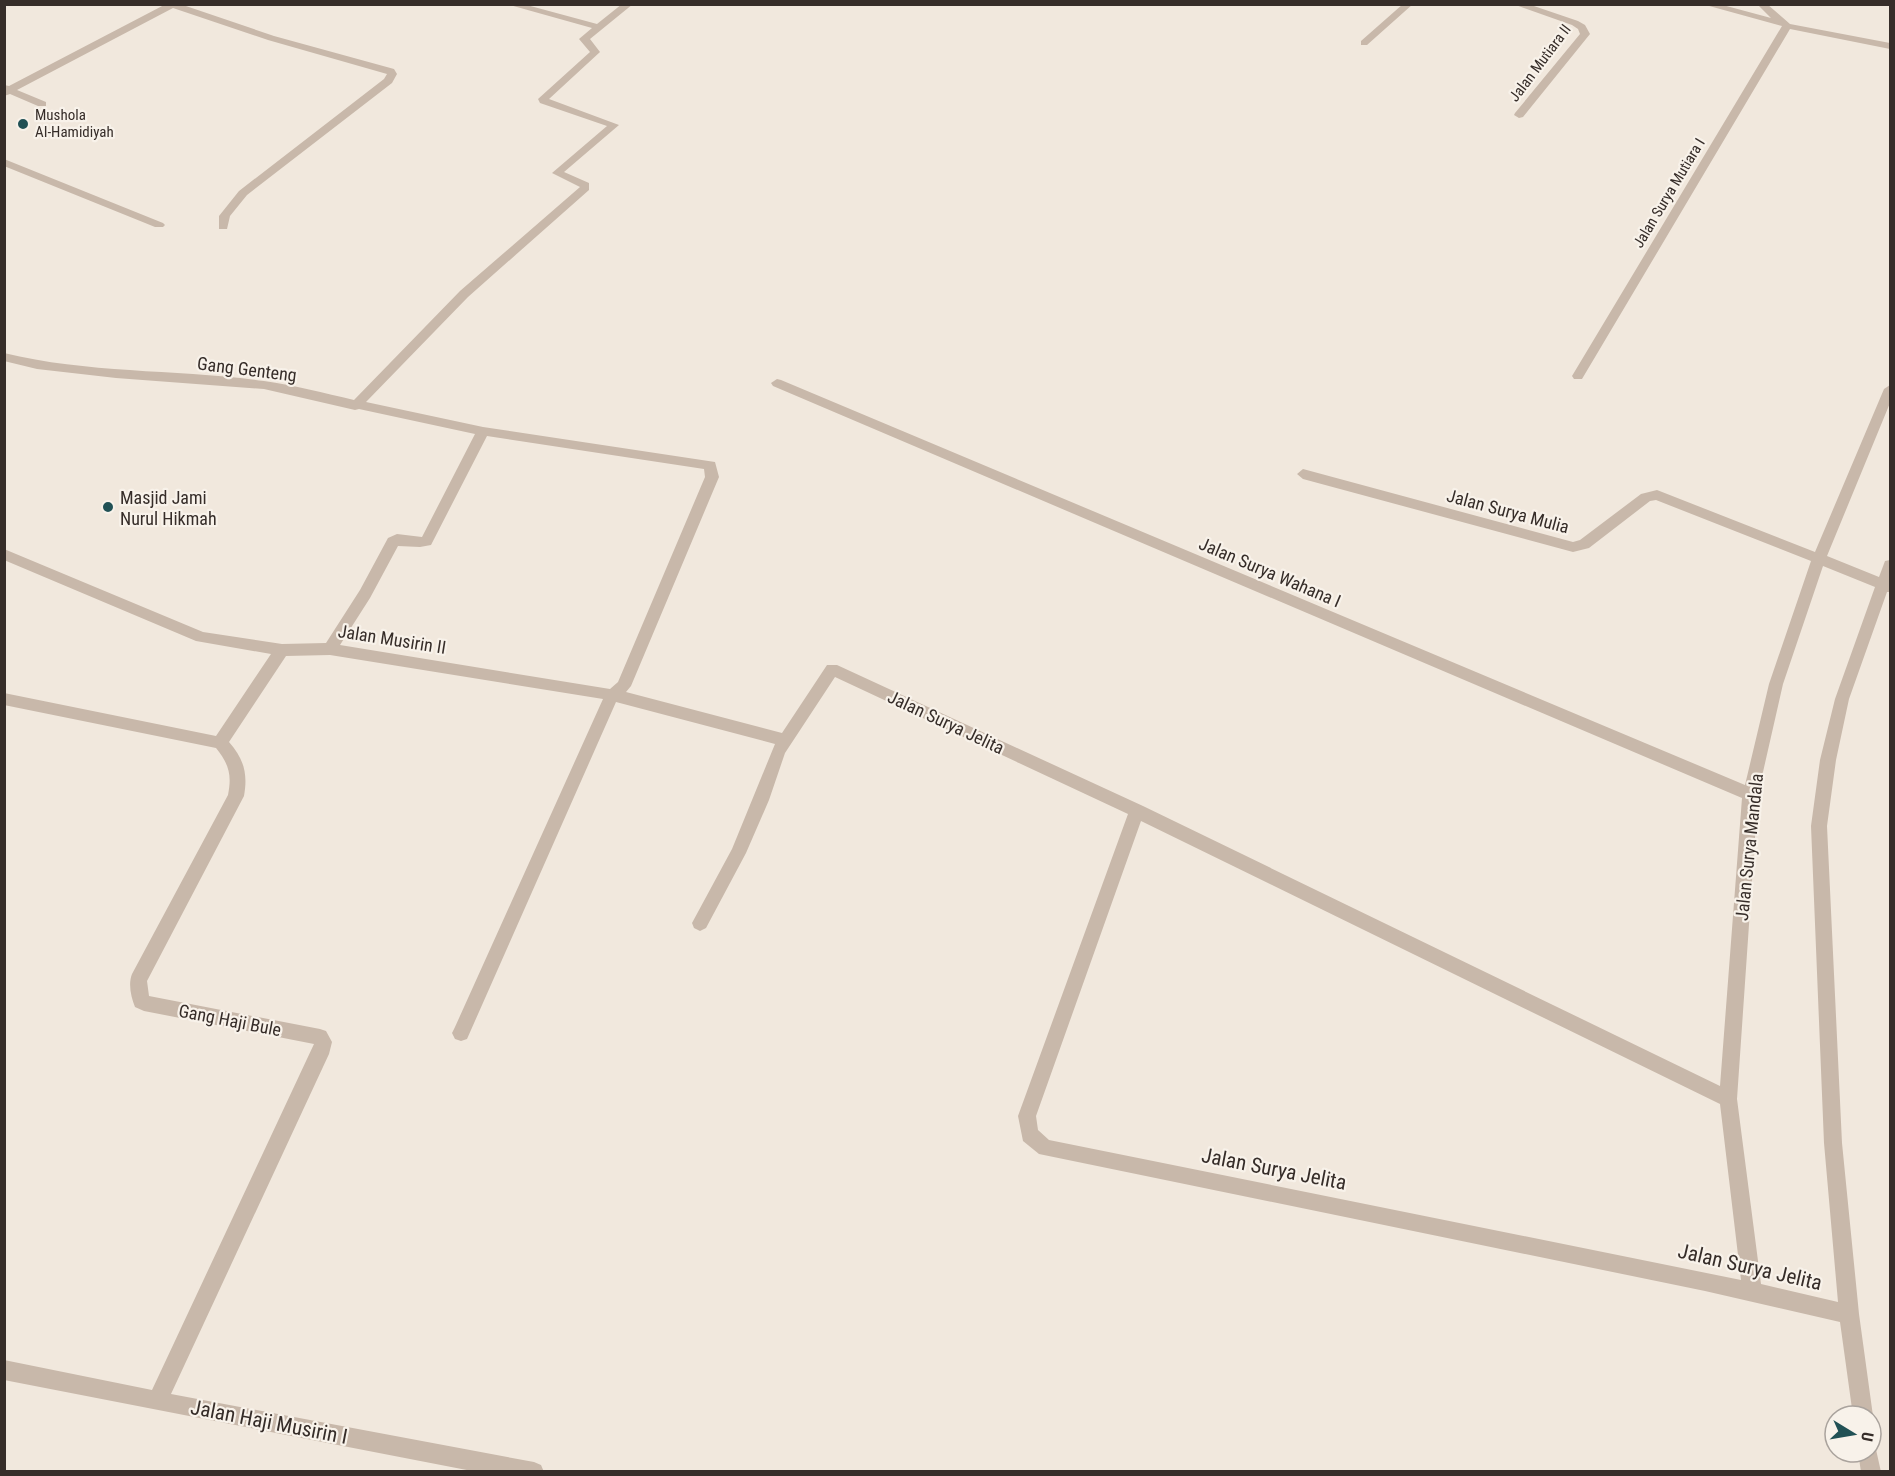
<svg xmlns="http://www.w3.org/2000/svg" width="1895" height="1476" viewBox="0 0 1895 1476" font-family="'Roboto Condensed',sans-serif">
  <rect width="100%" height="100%" fill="#f1e8dd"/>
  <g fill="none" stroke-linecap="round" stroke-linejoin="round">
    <path fill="#c8b8aa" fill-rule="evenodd" d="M166 4H180L274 36 394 69 397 74 392 83 247 195 230 216 227 229H219V216L239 191 384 79 387 74 268 40 173 8 17 90 46 102V106H38L10 94 4 96V85L9 86Z
      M506 4H523L597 24 622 4H633L590 39 600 52 549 99 619 125 564 172 589 183V190L468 297 366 402 483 427 715 462 719 477 631 686 626 692 782 733 827 665H837L1143 806 1720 1086 1742 798 773 386 771 383 777 379 781 380 1745 785 1769 684 1811 561 1656 500 1650 501 1589 548 1573 552 1303 479 1297 474 1303 469 1573 542 1580 540 1641 494 1657 490 1815 552 1884 389 1890 385V403L1827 556 1879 577 1885 561 1890 560V592H1887L1849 699 1836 760 1827 826 1842 1143 1859 1314 1873 1416 1871 1421V1416H1853L1840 1322 1705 1291 1039 1154 1023 1141 1018 1116 1128 814 835 677 785 753 769 800 746 853 706 928 700 931 694 928 692 923 732 849 775 744 616 702 467 1039 461 1041 455 1039 452 1033 455 1027 603 699 330 655 286 656 229 742C244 759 248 774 244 796L147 981 149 996 320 1029 326 1031 332 1042 329 1054 171 1394 534 1462 541 1465 544 1472H477L4 1380V1360L152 1390 314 1044 144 1011 135 1007C131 997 128 984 132 974L228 795C232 775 229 764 216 748L4 705V693L216 736 271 654 196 641 4 560V549L203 632 282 644 326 643 360 590 388 538 397 534 422 537 475 434 359 409 355 410 264 389 116 378 37 369 4 361V353C90 374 178 369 264 381 294 385 324 393 354 400L460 291 580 187 552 173 607 126 540 103 538 99 590 52 579 39 592 28ZM487 436 704 469 705 477 618 682 610 689 340 645 370 598 398 546 420 547 431 545ZM1823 566 1875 587 1835 699 1820 760 1811 826 1824 1143 1838 1302 1761 1284 1737 1099 1758 794 1783 684ZM1141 821 1720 1104 1741 1280 1049 1140 1038 1130 1036 1116Z
      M1403 4H1413L1367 45H1361V41Z
      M1513 4H1528L1578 21 1585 25 1590 34 1523 117 1519 118 1514 115 1515 113 1580 34 1578 29 1572 25Z
      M1702 4H1719L1771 18 1757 4H1767L1790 24 1890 43V49L1790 29 1582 379H1574L1572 376 1782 26Z
      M4 159 163 223 165 225 163 227H155L4 166Z
      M1871 1443 1875 1445 1881 1472H1861L1858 1452H1871Z"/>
  </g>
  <g fill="#215155" stroke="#f8f2ea" stroke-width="2">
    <circle cx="23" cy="124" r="6"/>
    <circle cx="108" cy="507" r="6"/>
  </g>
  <g text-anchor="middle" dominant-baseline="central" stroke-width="4.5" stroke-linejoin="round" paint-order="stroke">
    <g font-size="15" fill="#362d29" stroke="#f8f2ea">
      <text transform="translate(1540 63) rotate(-53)">Jalan Mutiara II</text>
      <text transform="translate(1669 193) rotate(-59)">Jalan Surya Mutiara I</text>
    </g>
    <g font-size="15" fill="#362d29" stroke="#f8f2ea" text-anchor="start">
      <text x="35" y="115">Mushola<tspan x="35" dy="17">AI-Hamidiyah</tspan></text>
    </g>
    <g font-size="18" fill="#362d29" stroke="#f8f2ea">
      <text transform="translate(247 369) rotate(7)">Gang Genteng</text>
      <text transform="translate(1508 511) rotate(15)">Jalan Surya Mulia</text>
      <text transform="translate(1270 572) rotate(23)">Jalan Surya Wahana I</text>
      <text transform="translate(392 639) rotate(9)">Jalan Musirin II</text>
      <text transform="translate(946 722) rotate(25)">Jalan Surya Jelita</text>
      <text transform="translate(1749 847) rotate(-84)">Jalan Surya Mandala</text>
      <text transform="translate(230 1020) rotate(11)">Gang Haji Bule</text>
    </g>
    <g font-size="18" fill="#362d29" stroke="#f8f2ea" text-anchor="start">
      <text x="120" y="497">Masjid Jami<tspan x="120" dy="21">Nurul Hikmah</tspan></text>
    </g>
    <g font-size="21" fill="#362d29" stroke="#f8f2ea">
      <text transform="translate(1274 1169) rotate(11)">Jalan Surya Jelita</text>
      <text transform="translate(1750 1267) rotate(13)">Jalan Surya Jelita</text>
      <text transform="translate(269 1422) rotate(11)">Jalan Haji Musirin I</text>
    </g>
  </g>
  <rect width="1895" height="1476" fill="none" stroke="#362d29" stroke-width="12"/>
  <g transform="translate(1853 1434) rotate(101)"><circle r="28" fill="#f8f2ea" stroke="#aaa39d" stroke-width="1.5"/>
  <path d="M0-4.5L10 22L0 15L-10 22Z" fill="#215155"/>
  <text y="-9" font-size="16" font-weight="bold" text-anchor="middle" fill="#362d29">U</text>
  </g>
</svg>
